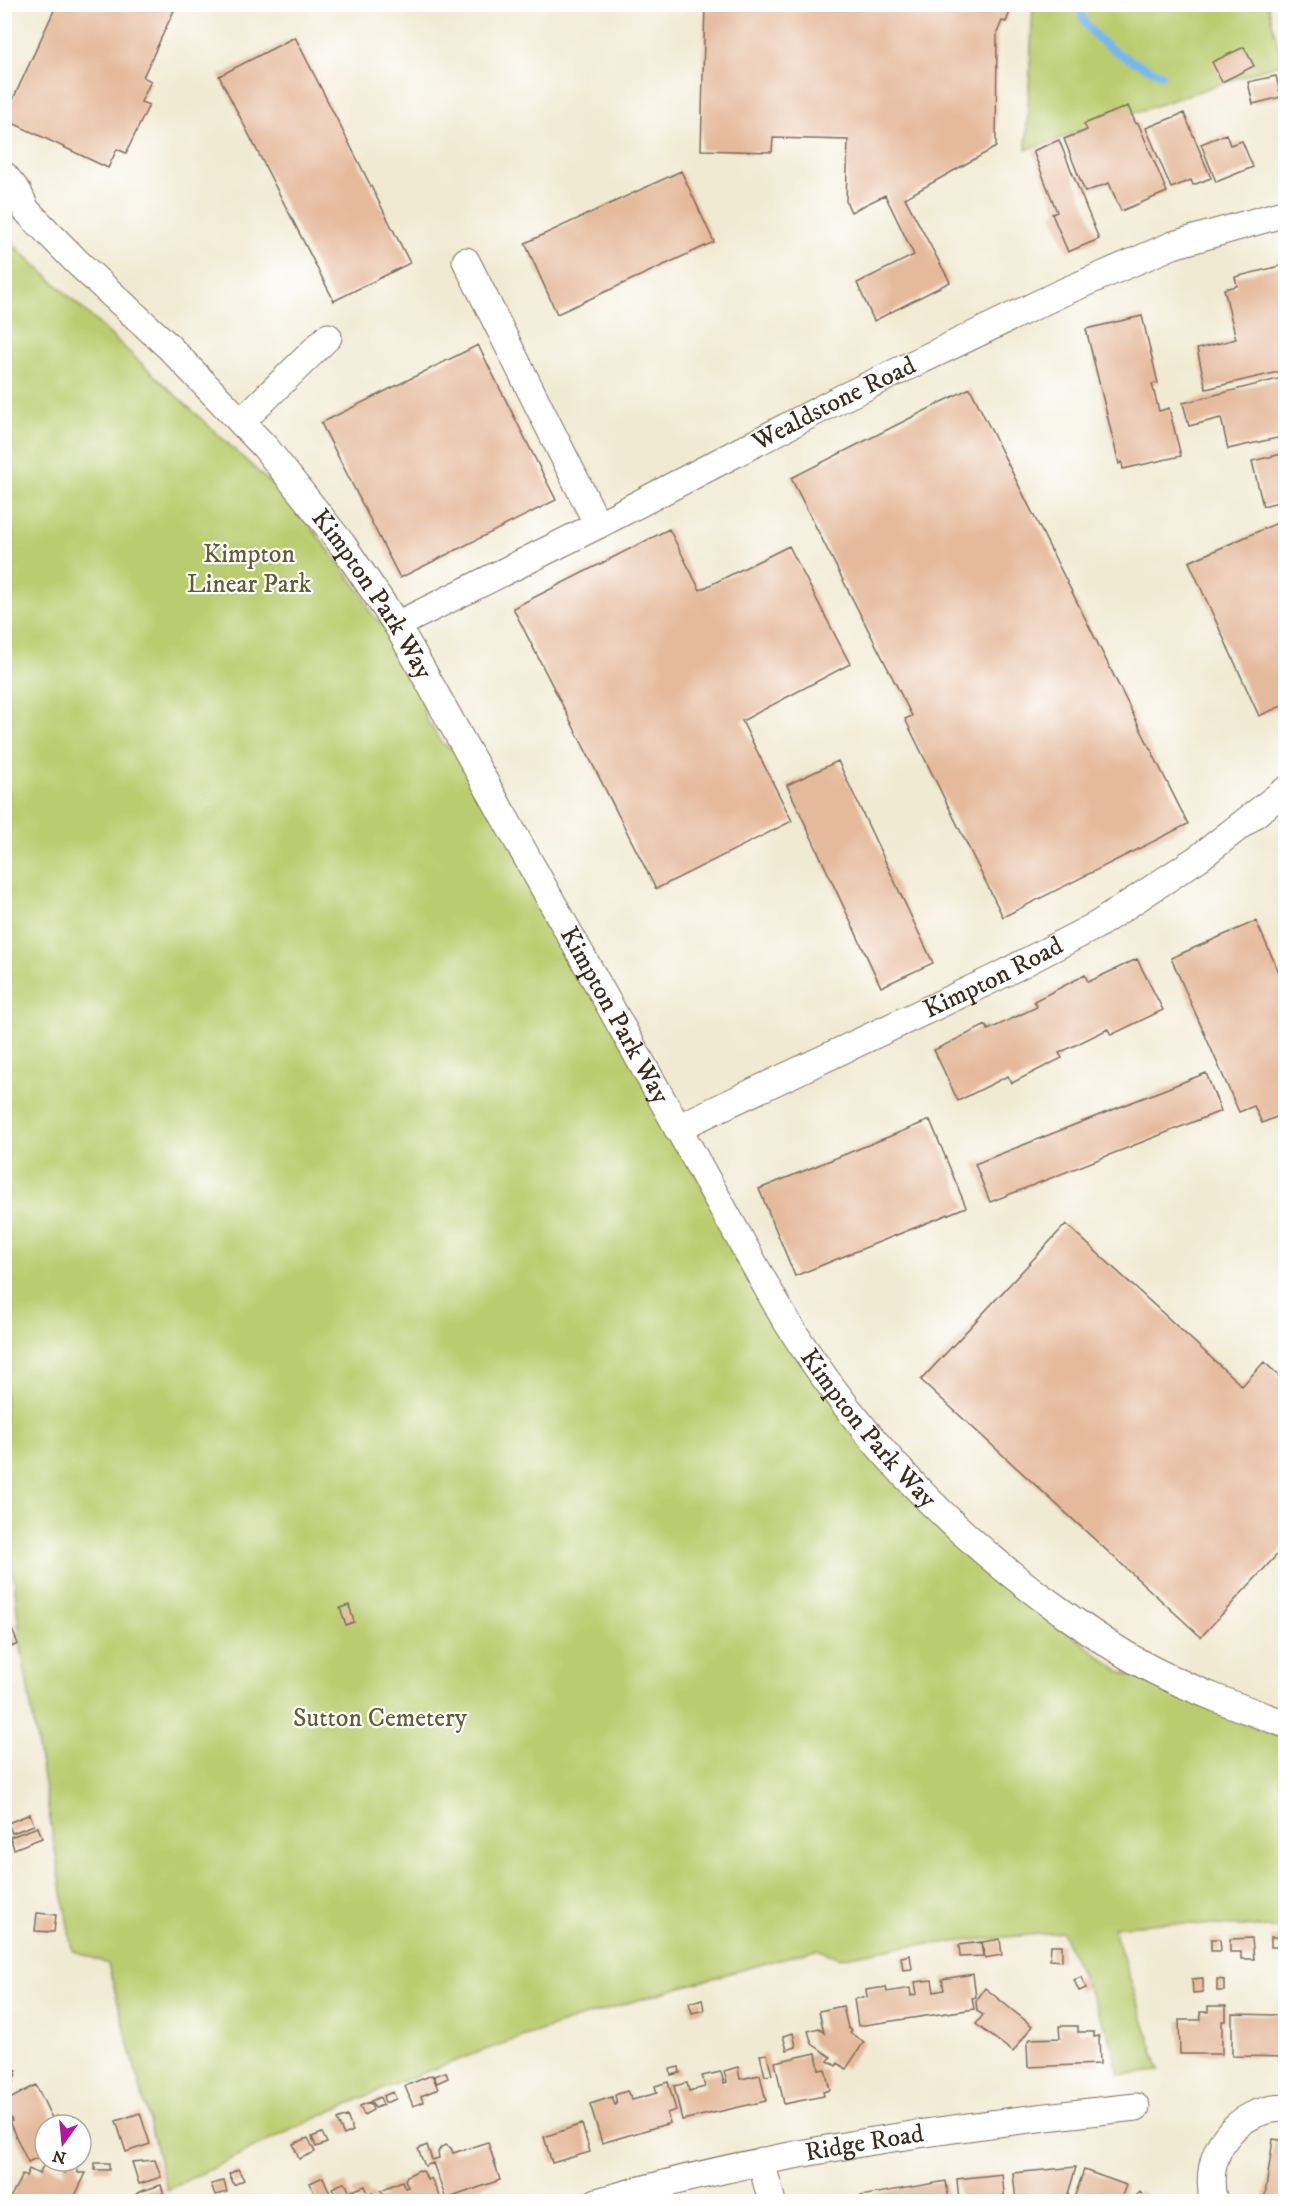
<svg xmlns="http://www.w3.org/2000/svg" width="1290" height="2206" viewBox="0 0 1290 2206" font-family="'IM FELL DW Pica',serif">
  <rect width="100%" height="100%" fill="#fff"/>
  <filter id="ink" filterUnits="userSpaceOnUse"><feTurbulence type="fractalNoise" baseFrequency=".0167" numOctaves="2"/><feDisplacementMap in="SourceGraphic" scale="12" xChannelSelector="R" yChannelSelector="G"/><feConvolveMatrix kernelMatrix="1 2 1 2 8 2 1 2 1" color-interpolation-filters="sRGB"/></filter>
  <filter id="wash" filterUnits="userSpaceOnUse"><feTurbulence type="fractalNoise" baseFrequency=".008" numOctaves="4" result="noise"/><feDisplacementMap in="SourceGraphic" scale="24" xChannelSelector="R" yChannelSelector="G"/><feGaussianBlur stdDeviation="1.35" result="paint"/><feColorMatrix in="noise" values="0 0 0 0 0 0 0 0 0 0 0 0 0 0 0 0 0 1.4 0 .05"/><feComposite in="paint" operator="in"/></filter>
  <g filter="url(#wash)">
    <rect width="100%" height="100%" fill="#f1ead3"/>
    <path fill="#bbcc6f" stroke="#7b7b46" stroke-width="1.5" d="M1033 5H1268L1282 63 1026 150Z
      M4 236 294 505 361 592 371 613 393 635 418 673 425 717 441 742 471 763 774 1318 936 1528 1116 1669 1250 1726 1285 1738V1928L1162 1923 1113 1927 1160 2071 1119 2075 1109 2035 1062 1932 898 1947 839 1958 817 1949C655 1993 493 2040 339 2108 281 2133 225 2163 167 2190L108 1964 72 1950 20 1641 5 1486Z"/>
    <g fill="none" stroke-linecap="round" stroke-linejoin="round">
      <path stroke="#76b7ea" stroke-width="8" d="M1078 4C1085 42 1129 60 1161 74"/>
    </g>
    <g id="blocks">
      <path fill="#e5b99b" d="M57 4H177L143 77 151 81 141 102 149 105 126 153 117 149 108 168 4 119Z
        M705 4H1013L1006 22 1002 21 997 33 996 147 905 198 950 282 874 321 857 283 914 255 885 195 851 212 846 201 848 140 773 138 772 152 701 150Z
        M295 37 410 263 334 301 219 76Z
        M1244 47 1254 66 1222 82 1212 62Z
        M1276 76 1281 97 1253 104 1248 82Z
        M1128 106 1136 124 1138 123 1167 192 1121 211 1109 183 1085 192 1064 139 1087 130 1084 124Z
        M1184 113 1211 178 1193 185 1191 180 1171 188 1146 128Z
        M1226 134 1230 145 1242 141 1253 167 1216 182 1201 144Z
        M1059 140 1099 239 1068 252 1052 214 1057 212 1033 151Z
        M681 171 714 242 557 314 525 243Z
        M1284 265 1286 370 1206 389 1197 349 1236 339 1224 289 1237 286 1235 277Z
        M1142 316 1158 383 1152 384 1159 411 1169 408 1181 456 1123 469 1122 462 1119 464 1086 329Z
        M478 345 556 500 400 578 321 423Z
        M1286 377V436L1228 449 1221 418 1189 426 1183 403Z
        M970 388 1188 824 1003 917 905 719 912 716 791 478Z
        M1286 453V500L1263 506 1252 461Z
        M1286 519V704L1259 716 1189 562Z
        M669 529 700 590 789 546 850 664 742 721 792 821 656 889 513 608Z
        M838 761 933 963 881 987 787 785Z
        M1256 921 1286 988V1091L1281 1093 1286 1113 1262 1123 1254 1106 1239 1112 1171 958Z
        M1137 959 1163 1010 1111 1035 1108 1029 1059 1053 1062 1058 1012 1083 1008 1076 958 1101 934 1050 986 1025 988 1030 1037 1007 1034 1001 1085 975 1088 982Z
        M1206 1073 1221 1111 990 1202 975 1164Z
        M930 1120 966 1207 795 1276 759 1189Z
        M1066 1224 1242 1386 1264 1362 1286 1382V1545L1201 1637 921 1380Z
        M4 1528 10 1550 4 1551Z
        M4 1563H9L6 1588H4Z
        M349 1605 354 1622 346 1625 340 1608Z
        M9 1622 18 1644 4 1650V1624Z
        M30 1814 34 1825 12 1833 8 1823Z
        M38 1827 42 1838 14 1849 10 1837Z
        M37 1913 56 1915 54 1932 35 1931Z
        M1271 1937H1282V1947H1271Z
        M1252 1938 1254 1959H1241V1952H1230V1939Z
        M1000 1939 1002 1955 985 1958 982 1942Z
        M1211 1939H1220L1221 1951H1211Z
        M981 1942 983 1956 960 1957 959 1945Z
        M1051 1945H1062V1961L1050 1960Z
        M910 1955 912 1969 903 1970 901 1957Z
        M973 1974 976 1997 972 1998 974 2009 858 2026 854 1999 867 1997 866 1990 886 1987 887 1992 910 1988 911 1996 917 1994 915 1982 932 1980 934 1992 944 1990 942 1979Z
        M1081 1977 1086 1988 1079 1991 1074 1980Z
        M1203 1978V1992L1193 1993 1192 1979Z
        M1217 1979 1224 1980V1991H1217Z
        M985 1988 1032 2026 1013 2052 976 2024 983 2015 977 2011 976 2001Z
        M702 1999 704 2010 692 2013 689 2003Z
        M843 2006 848 2028 852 2030 850 2033 864 2042 846 2069 838 2063 836 2066 828 2061 831 2057 812 2044 808 2031 819 2028 824 2033 819 2011Z
        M1208 2006H1226V2021H1222V2054H1180L1179 2020H1201L1200 2012H1208Z
        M1232 2014 1279 2015V2018H1286V2057L1232 2056Z
        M1059 2026H1078V2032H1094V2037L1099 2036 1100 2064 1028 2067 1027 2044 1030 2039 1060 2038Z
        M793 2033 796 2047 787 2050 783 2036Z
        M816 2053 819 2070 825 2069 830 2090 823 2092 824 2096 784 2104 775 2062Z
        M767 2054 772 2075 765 2076 760 2055Z
        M4 2066 17 2070 9 2094 7 2093 5 2098Z
        M679 2067 680 2073 671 2075 670 2069Z
        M738 2067 740 2079 760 2075 766 2101 682 2120 674 2086 687 2083 689 2091 705 2087 702 2076 721 2072 724 2083 727 2082 724 2071Z
        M446 2072 448 2078 437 2083 434 2076Z
        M432 2075 438 2089 421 2096 423 2102 413 2106 405 2086Z
        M668 2082 676 2110 667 2113 670 2123 602 2143 590 2104 612 2097 615 2105 617 2104 615 2095 627 2091 632 2100 657 2093 655 2086Z
        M36 2085 52 2118 57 2116 62 2125H45V2154L28 2162 9 2122 12 2121 4 2102Z
        M393 2092 396 2099 385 2103 383 2096Z
        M380 2097 383 2105 375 2108 371 2101Z
        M370 2102 373 2110 364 2115 360 2106Z
        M140 2113 150 2144 126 2152 116 2121Z
        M347 2116 353 2131 344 2135 337 2120Z
        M582 2124 590 2152 552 2163 544 2137Z
        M322 2133 327 2143 316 2147 312 2137Z
        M308 2138 315 2152 299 2159 293 2144Z
        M1273 2139 1286 2141V2202H1264Z
        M488 2142 500 2180 446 2199 433 2163 425 2166 418 2149 427 2145 432 2160 439 2158 438 2152 441 2147 446 2145 451 2148 453 2153Z
        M155 2160 161 2177 139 2184 132 2162Z
        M64 2162H77L78 2173H86L73 2200 62 2195 59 2202 9 2200 22 2175 26 2176 29 2169 39 2174 44 2164 65 2173Z
        M95 2163H109V2170H95Z
        M1076 2167 1066 2201 1016 2202 1013 2173Z
        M238 2169 244 2180 234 2185 229 2174Z
        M419 2170 424 2172 427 2180 431 2178 439 2196 425 2202H357L352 2191 365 2186 369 2195 373 2193 376 2200 385 2197 381 2190 402 2181 405 2188 408 2187 405 2180 407 2176Z
        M1084 2170 1126 2185 1120 2202 1073 2201Z
        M1002 2174 1005 2202H959L957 2179Z
        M323 2177 332 2198 318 2202 310 2183Z
        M224 2181 227 2192 215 2195 211 2184Z
        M946 2181 949 2202H844L843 2199Z
        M345 2182 354 2202H332L337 2199 332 2188Z
        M161 2185 166 2202H123L142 2191Z
        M1140 2192 1148 2202H1130Z"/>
    </g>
  </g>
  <g filter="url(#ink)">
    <use href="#blocks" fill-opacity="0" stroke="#7b6d5d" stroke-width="1.5"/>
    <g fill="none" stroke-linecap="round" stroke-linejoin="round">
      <g stroke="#7b6d5d" stroke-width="29">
        <g id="minor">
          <path id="s1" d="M4 175 18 192 26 210 78 263 168 346 265 447 342 544 397 625 783 1316C857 1434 952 1536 1066 1615 1094 1635 1123 1655 1155 1671 1197 1692 1241 1708 1286 1724"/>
          <path d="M466 261 598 525"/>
          <path d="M241 422 328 337"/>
          <path id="s2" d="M397 625 598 525 836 401 1059 294 1173 245 1286 213"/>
          <path id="s3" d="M677 1128 995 978 1097 925 1200 857 1286 790"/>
          <path d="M761 2161 772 2202"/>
          <path id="s4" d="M597 2202C773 2151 954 2126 1136 2107"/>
          <path d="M1214 2202C1201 2154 1235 2108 1286 2108"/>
        </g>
      </g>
      <use href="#minor" stroke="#fff" stroke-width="27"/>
    </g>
  </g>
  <g text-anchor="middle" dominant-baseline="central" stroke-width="4.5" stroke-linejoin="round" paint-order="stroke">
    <g font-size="26" fill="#3b2a1e" stroke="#fff">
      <text stroke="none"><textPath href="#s2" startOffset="490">Wealdstone Road</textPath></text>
      <text stroke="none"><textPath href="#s1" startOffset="561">Kimpton Park Way</textPath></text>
      <text stroke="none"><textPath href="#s3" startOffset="350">Kimpton Road</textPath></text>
      <text stroke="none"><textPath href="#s1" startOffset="1047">Kimpton Park Way</textPath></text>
      <text stroke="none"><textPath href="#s1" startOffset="1533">Kimpton Park Way</textPath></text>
      <text stroke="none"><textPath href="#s4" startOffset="274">Ridge Road</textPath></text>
    </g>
    <g font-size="26" fill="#615b36" stroke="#fff">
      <text x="249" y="554">Kimpton<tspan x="249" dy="30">Linear Park</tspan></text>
      <text x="380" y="1718">Sutton Cemetery</text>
    </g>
  </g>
  <rect width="1290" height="2206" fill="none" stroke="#fff" stroke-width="24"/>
  <g transform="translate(63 2143) rotate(195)"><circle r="28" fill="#ffffff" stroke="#b1aaa5" stroke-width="1.5"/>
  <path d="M0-4.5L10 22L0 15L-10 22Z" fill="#b5179e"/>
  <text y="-9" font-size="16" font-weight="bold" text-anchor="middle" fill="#3b2a1e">N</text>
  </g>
</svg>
